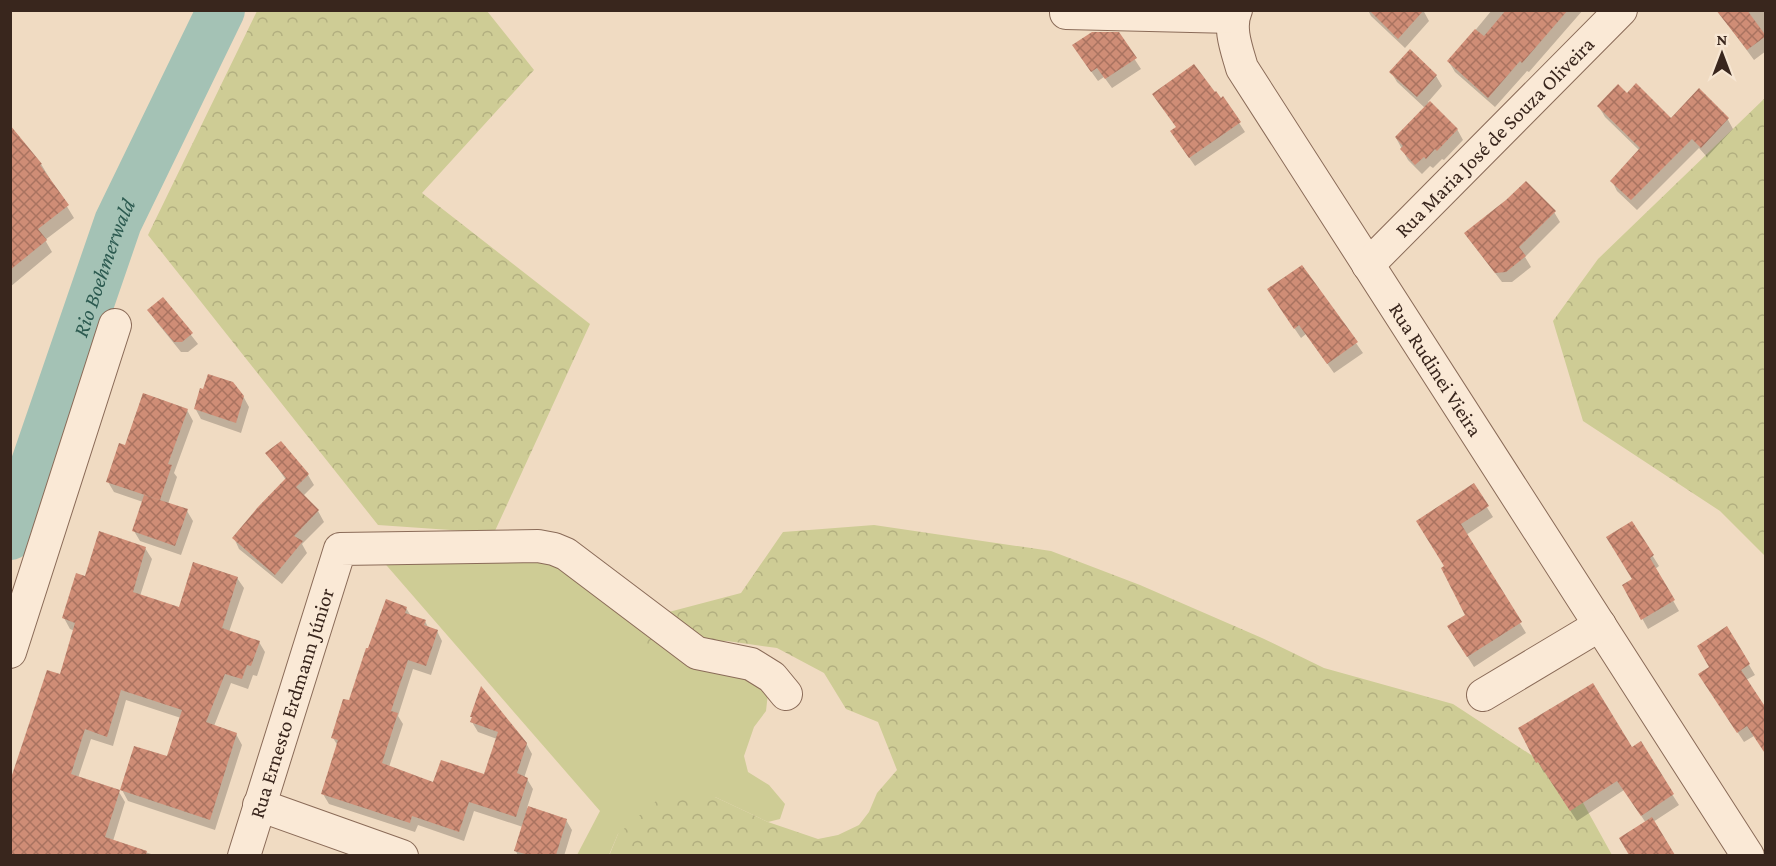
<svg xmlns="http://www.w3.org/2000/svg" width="1776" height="866" viewBox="0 0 1776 866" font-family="'Crimson Pro',serif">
  <defs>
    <pattern id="forest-crowns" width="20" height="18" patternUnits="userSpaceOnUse" patternTransform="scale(1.5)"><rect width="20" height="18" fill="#cecc95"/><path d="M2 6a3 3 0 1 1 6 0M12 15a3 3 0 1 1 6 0" fill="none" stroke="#b2af80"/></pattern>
    <pattern id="building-cross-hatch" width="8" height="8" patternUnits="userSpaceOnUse" patternTransform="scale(1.5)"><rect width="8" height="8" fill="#cf8d76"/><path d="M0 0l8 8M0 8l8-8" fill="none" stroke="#a97360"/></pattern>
  </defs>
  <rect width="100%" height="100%" fill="#f0dbc2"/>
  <path fill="#cecc95" d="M381 559H534L563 565 748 677 768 693 766 711 754 727 744 756 748 772 769 785 785 804 780 819 768 822 715 797 618 834 609 855H577L600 811Z"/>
  <path fill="url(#forest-crowns)" d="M257 11H487L534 70 422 193 590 324 494 533 378 525 148 235Z
    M1765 98V556L1720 511 1583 421 1553 321 1598 259Z
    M874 525 1051 551 1140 585 1262 638 1324 668 1453 704 1571 781 1612 855 609 856 618 834 663 795 715 797 768 822 818 839 838 835 859 825 869 812 877 793 897 770 878 722 846 709 824 673 777 648 727 641 685 643 651 656 637 646 665 613 741 593 783 532Z"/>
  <path fill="#0003" d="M1368 10H1423L1429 21 1405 48 1371 16Z
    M1492 10H1583L1529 72 1527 71 1495 107 1455 72 1449 62Z
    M1732 10H1766V51L1754 60 1723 18Z
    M1118 34 1141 69 1112 88 1104 77 1098 81 1080 56Z
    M1391 72 1436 76 1442 86 1428 102 1457 129 1463 140 1444 160 1442 159 1433 168 1430 166 1422 174 1408 160 1396 138 1425 108 1397 82Z
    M1627 95 1671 120 1727 118 1733 129 1707 157 1699 148 1637 210 1617 191 1612 181 1640 151 1605 117 1599 107Z
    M1223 98 1245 132 1195 166 1177 140Z
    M10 136 41 164 74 218 45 240 52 252 10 287Z
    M1554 212 1560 222 1525 257 1531 267 1512 282H1502L1465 234Z
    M1302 267 1363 353 1334 373 1306 334 1301 338 1275 300Z
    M163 299 198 344 188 352H181L155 320 149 310Z
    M243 396 249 407 241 433 201 419 195 408Z
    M187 410 193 421 174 473 177 477 168 504 187 511 193 521 181 555 140 541 134 531 143 502 114 492 108 482 126 447Z
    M267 453 308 475 314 485 303 496 318 511 324 522 302 544 307 553 282 584 239 549 234 538 286 480Z
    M1473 485 1493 517 1466 535 1526 633 1474 667 1455 637 1467 615 1446 567Z
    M1632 523 1659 566 1655 569 1679 611 1648 629 1624 586 1634 580Z
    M145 548 152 559 140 596 180 609 237 578 244 588 229 632 259 642 265 652 257 676 253 675 248 689 231 683 214 726 236 734 242 745 215 830 128 801 122 790 168 758 181 718 126 700 113 746 91 739 78 778 119 792 125 802 113 841 157 856H10V788L60 676 75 631 70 629 64 618 86 578Z
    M406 608 411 616 425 621 429 629 437 631 442 641 431 675 413 669 398 716 403 724 389 767 434 784 485 775 497 739 478 732 472 722 473 719 526 743 532 754 524 778 527 779 533 789 527 808 566 820 572 830 564 856H518L516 851 523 827 474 811 464 841 418 825 415 832 329 804 323 794 338 746 333 738 350 702Z
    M1727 628 1755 675 1746 680 1754 736 1744 742 1706 684Z
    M1520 728 1632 749 1640 744 1679 805 1653 822 1673 856H1631L1621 839 1646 823 1624 790 1577 821 1545 772 1544 773Z"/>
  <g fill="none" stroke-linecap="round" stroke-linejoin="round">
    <path stroke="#a4c2b5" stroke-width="48" id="s1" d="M10 536 118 222 221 10"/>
  </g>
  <path fill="url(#building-cross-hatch)" d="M1369 10H1424L1398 39Z
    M1506 10H1568L1522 63 1520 61 1488 98 1447 61 1475 29 1484 36Z
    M1716 10H1747L1766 36 1747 50Z
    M1092 32H1119L1137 58 1105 79 1097 68 1091 72 1072 45Z
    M1410 49 1437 75 1417 97 1389 72Z
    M1194 64 1215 92 1216 91 1221 98 1223 96 1241 122 1189 158 1170 131 1176 127 1152 94Z
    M1636 83 1671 118 1699 88 1729 118 1701 148 1692 139 1631 200 1610 181 1640 148 1597 106 1618 84 1627 93Z
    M1430 101 1458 129 1437 151 1435 149 1426 159 1424 157 1415 165 1400 149 1403 146 1395 137Z
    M10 125 42 164 40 165 69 205 38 229 47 240 10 270Z
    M1526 181 1556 211 1519 247 1526 256 1506 272 1495 273 1464 233 1506 200Z
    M1302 265 1358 342 1327 364 1299 325 1294 329 1267 289Z
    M163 297 193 333 182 342H174L147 310Z
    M208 374 233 382 244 396 236 423 194 409 200 388 203 389Z
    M143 393 188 409 168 464 172 465 160 500 106 482 119 443 125 445Z
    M281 441 309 474 296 487 319 510 294 536 303 541 275 575 232 538 258 507 286 478 265 453Z
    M1474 483 1489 506 1461 524 1522 622 1467 657 1447 626 1465 615 1441 568 1444 566 1416 521Z
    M144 495 188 509 175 546 132 531Z
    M1632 521 1654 555 1650 558 1675 600 1641 620 1622 585 1632 579 1606 537Z
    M99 531 146 547 133 592 179 607 193 562 238 577 222 628 260 641 251 666 247 665 242 679 225 674 206 722 237 733 210 820 120 790 134 746 167 756 182 710 121 690 107 737 85 729 71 774 120 790 105 837 147 851 146 855H10V781L47 670 60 674 75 623 62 618 76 573 85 576Z
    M386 599 407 607 405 613 426 620 424 625 438 630 426 666 408 660 391 711 398 713 382 763 433 782 441 760 484 774 498 732 470 722 472 717H470L481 686 527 743 517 773 528 778 516 817 469 802 459 832 412 816 410 823 321 794 338 740 331 738 343 699 349 700 366 648H368Z
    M1727 626 1750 664 1741 670 1766 708V755L1747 726 1737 733 1698 674 1709 667 1697 646Z
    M1593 683 1632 747 1641 741 1674 794 1641 816 1617 781 1570 811 1538 762 1536 763 1518 728Z
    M528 806 567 819 556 855H529L514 851Z
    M1652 817 1675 855H1629L1619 838Z"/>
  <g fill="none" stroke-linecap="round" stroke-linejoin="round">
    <g stroke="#8a6b58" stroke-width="34">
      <g id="minor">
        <path id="s2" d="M1236 10C1228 28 1237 50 1242 68L1748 856"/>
        <path d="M1066 13 1233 17"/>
        <path id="s3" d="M1368 265 1621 10"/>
        <path d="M10 652 115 325"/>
        <path d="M1483 695 1600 625"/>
        <path d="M259 805 402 856"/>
        <path id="s4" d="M244 856 340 549 538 546 554 549 566 554 697 653 751 664 772 677 786 694"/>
      </g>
    </g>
    <use href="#minor" stroke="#fae9d6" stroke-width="32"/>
  </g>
  <g text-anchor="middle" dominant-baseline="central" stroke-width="5" stroke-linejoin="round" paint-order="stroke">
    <g font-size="21" fill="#39261d" stroke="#f7e6d2">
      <text stroke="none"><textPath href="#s3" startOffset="180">Rua Maria José de Souza Oliveira</textPath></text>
      <text stroke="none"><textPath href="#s2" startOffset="418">Rua Rudinei Vieira</textPath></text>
      <text stroke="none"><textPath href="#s4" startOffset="160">Rua Ernesto Erdmann Júnior</textPath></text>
    </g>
    <g font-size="22" font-style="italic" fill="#2c5a50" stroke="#f7e6d2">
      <text stroke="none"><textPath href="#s1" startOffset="284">Rio Boehmerwald</textPath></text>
    </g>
  </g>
  <rect width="1776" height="866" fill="none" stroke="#39261d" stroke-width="24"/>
  <g transform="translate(1722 54)" stroke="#f7e6d2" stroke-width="4.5" paint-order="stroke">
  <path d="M0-4.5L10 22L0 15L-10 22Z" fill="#39261d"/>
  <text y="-9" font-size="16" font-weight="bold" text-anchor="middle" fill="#39261d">N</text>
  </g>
</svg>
